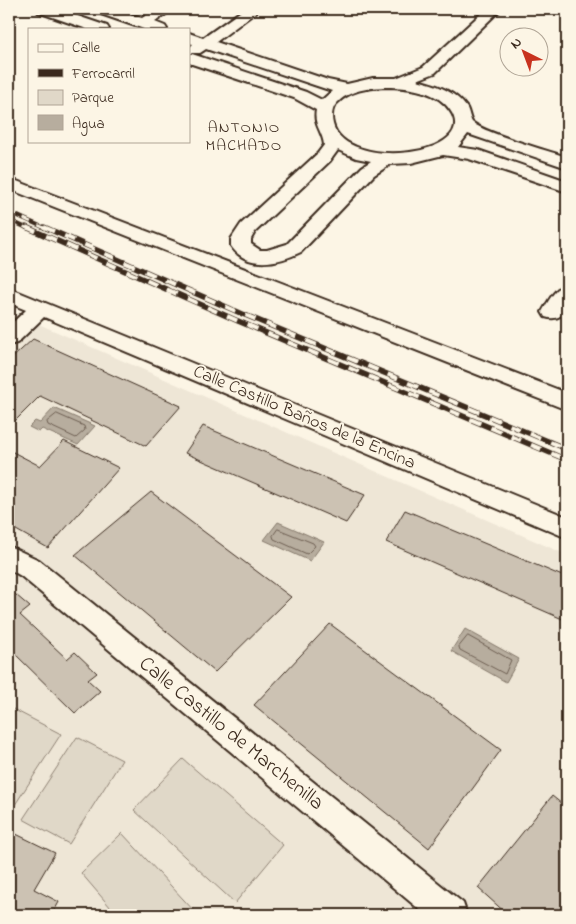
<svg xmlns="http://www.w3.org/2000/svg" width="576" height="924" viewBox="0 0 576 924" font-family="'Indie Flower',sans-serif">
  <rect width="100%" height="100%" fill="#fcf5e5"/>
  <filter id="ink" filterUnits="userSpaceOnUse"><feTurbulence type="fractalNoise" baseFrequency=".02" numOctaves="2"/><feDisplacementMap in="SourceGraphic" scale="10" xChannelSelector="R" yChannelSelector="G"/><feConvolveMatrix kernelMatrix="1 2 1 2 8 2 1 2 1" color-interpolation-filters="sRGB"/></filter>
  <g filter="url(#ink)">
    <path fill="#eee6d6" d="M9 311 567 555V915H9Z"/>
    <path fill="#e0d8c8" stroke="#8e8173" d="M9 707 61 734 9 814Z
      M77 737 122 760 69 844 23 819Z
      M183 759 283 845 235 903 134 810Z
      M122 833 196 913 194 915H117L81 873Z"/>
    <path fill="#b7ad9e" stroke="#85796b" d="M54 408 95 426 78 445 42 429 39 432 29 427 35 421 40 423Z
      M278 522 324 542 310 561 264 540Z
      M465 629 519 659 506 682 451 651Z"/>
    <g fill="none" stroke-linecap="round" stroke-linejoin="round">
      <path stroke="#6d5e51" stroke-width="1" d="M57 414 84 426 85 430 76 438 48 425 47 422Z
        M278 529 313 543 315 546 307 554 274 539 273 536Z
        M468 636 511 660 505 674 460 650 459 647Z"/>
    </g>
    <path fill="#ccc2b3" stroke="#3b2a1e" d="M33 339 181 406 146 446 40 396 9 427V361Z
      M203 426 365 495 346 523 185 453Z
      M64 441 119 468 48 548 9 526V450L40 466Z
      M151 492 291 597 215 672 75 555Z
      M405 510 567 578V621L386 542Z
      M9 589 30 607 20 615 67 659 75 652 97 673 88 680 100 691 75 713 12 651 9 654Z
      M330 624 501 750 429 848 254 705Z
      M552 796 567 808V915H508L478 888Z
      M14 833 55 853 34 889 59 902 52 915H9V841Z"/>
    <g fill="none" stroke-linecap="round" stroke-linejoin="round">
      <g stroke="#3b2a1e" stroke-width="4">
        <path id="minor" d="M36 9H57L107 26 109 29H87L38 12Z
          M93 9H114L142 18 156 9H173L155 22 165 26 167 29H144L95 12Z
          M244 9H260L216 42 328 80 347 84 373 78H396L423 67 486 9H501L435 73 417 80C437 85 455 91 467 108 469 112 470 119 472 122 483 133 549 151 567 157V168L468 134 458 147 478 150 567 181V192L469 159 443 155 411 163 391 164 374 175 301 252C279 263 247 270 231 246V239L241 224 318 153 324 145C323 132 313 125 316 110L294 98 189 63V53L306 92 322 100 332 91 206 49 200 53H190L189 48 193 44 189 43V33L203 38ZM391 87C412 88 437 91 450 110 483 156 345 172 333 124 331 116 332 107 338 102 351 89 374 87 391 87ZM338 150 356 158 371 161 362 167 287 244 267 250H260L251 244V239L255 232 330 161Z
          M9 178 567 393V410L9 189Z
          M567 284C568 300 568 324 545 317L542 312C548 302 555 287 567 284Z
          M9 288 567 517V538L44 317 17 343 9 345V326L26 310 9 303Z
          M9 546 39 560 463 903 467 915H426L21 576 9 569Z"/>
      </g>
      <use href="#minor" fill="#fcf5e5" fill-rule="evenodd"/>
      <g stroke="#3b2a1e" stroke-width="4">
        <path id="rail-far1" d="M9 212 47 229
          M9 220 29 229"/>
      </g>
      <g stroke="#3b2a1e" stroke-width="5.5">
        <path id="rail" d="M26 227 238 321 567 460
          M44 227 245 315 567 449"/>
      </g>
      <use href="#rail-far1" stroke="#fcf5e5" stroke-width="2.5" stroke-dasharray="8" stroke-linecap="butt"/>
      <use href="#rail" stroke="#fcf5e5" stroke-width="4" stroke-dasharray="11" stroke-linecap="butt"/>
    </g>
  </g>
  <g text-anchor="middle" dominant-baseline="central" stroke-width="4" stroke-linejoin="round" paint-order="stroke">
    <g font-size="16" letter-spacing="1" fill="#3b2a1e" stroke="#fcf5e5">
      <text x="244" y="128">ANTONIO<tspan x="244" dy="18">MACHADO</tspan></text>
    </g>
    <g font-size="18" fill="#3b2a1e" stroke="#fcf5e5">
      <text transform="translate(304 418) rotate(23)">Calle Castillo Baños de la Encina</text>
    </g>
    <g font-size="21" fill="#3b2a1e" stroke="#fcf5e5">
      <text transform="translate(231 734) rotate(39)">Calle Castillo de Marchenilla</text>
    </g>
  </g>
  <rect width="576" height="924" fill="none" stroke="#fcf5e5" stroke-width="30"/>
  <rect x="15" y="15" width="546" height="894" fill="none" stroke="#3b2a1e" stroke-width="2" filter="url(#ink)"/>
  <rect x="28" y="28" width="162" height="115" fill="#fcf5e5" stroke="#afa495"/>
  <rect x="38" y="44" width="25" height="8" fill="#fcf5e5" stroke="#afa495"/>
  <text x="72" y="52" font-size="15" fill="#3b2a1e">Calle</text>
  <rect x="38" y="69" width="25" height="8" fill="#3b2a1e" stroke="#afa495"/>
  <text x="72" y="78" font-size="15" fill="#3b2a1e">Ferrocarril</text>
  <rect x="38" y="90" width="25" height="15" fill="#e0d8c8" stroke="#afa495"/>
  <text x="72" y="102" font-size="15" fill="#3b2a1e">Parque</text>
  <rect x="38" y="115" width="25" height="15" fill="#b7ad9e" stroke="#afa495"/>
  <text x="72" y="128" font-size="15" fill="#3b2a1e">Agua</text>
  <g transform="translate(524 52) rotate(318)"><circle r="24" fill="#fcf5e5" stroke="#afa495"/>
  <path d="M0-4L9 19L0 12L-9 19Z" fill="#c8321e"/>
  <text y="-8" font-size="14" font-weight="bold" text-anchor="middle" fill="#3b2a1e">N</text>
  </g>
</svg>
